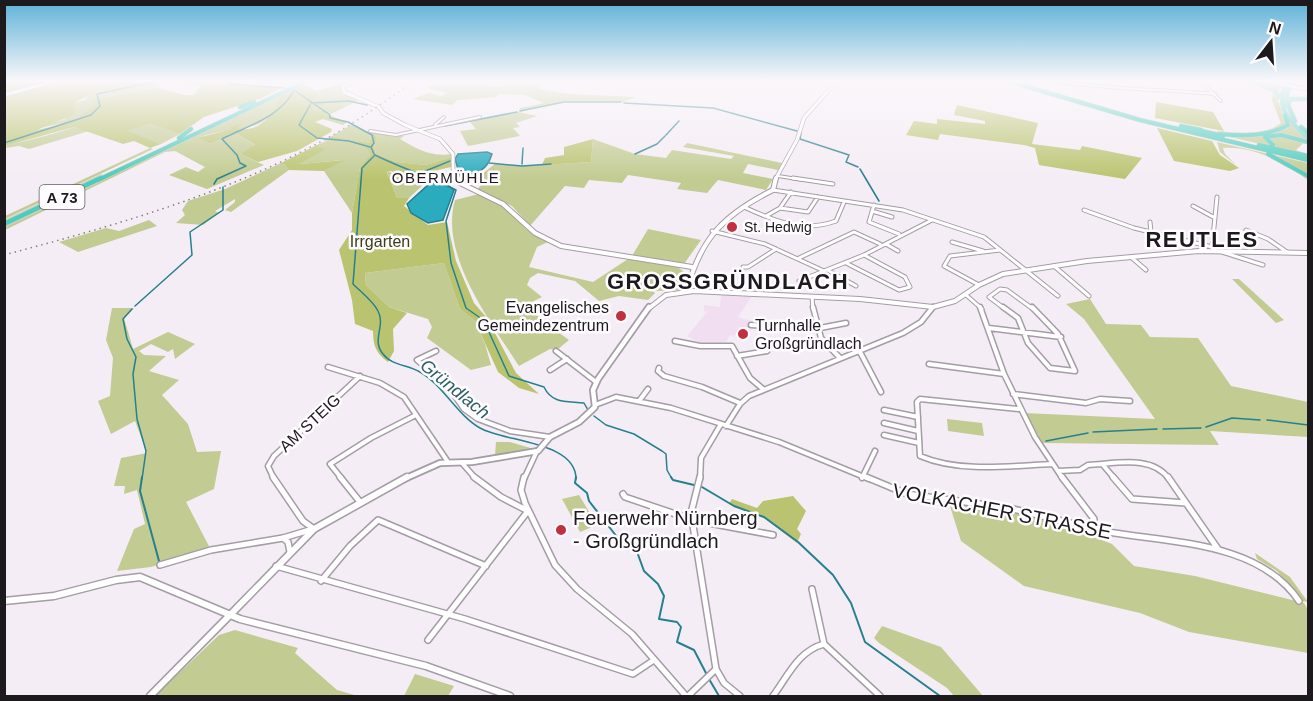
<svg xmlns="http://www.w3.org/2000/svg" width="1313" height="701" viewBox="0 0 1313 701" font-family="Arial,sans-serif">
  <rect width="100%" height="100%" fill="#f5edf5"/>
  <path fill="#f1dff1" d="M721 294 752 296 738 317 751 321 749 327H741L734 336 730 335 726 342H698L687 336 707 312 704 311V305L720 307Z"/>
  <path fill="#c2cb91" d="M310 81H313L304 84 317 91 348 81 344 88 361 99 331 114 314 111 313 108 322 106 321 102 313 105 312 102 279 97C267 139 231 124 198 138L211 144 234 132 256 146 240 154 264 165 207 189 169 175 186 167 198 172 205 167 175 151 165 152 5 230V226Z
    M442 81H480L481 85C489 86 498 88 505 86 519 83 528 78 543 82L539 89 571 94 635 97 623 102H565L521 111H519L520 108 544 103 525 95 499 94 496 97 457 100 452 105 413 99 428 93 442 96 447 93 427 88Z
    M1248 81 1281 85 1279 92 1274 90 1287 125 1264 134 1289 125 1290 123 1308 139 1296 150 1308 155 1217 134V131C1235 133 1266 136 1281 123L1272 100 1273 92 1253 85Z
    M160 83 162 84 157 87 96 99 89 113 70 122 34 129 65 119 74 103 85 100 88 95 148 88Z
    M519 112 537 116 516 123 520 127 513 128 520 136 468 146 460 131 476 129 470 122Z
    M150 124 180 134 161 144 127 131Z
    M351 125 371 133 370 143 332 136Z
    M74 127 89 131 29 149 19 146 5 148 4 146C28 140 52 135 74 127Z
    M375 133 404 136 400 139C418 150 432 157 452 154V157L426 165 397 162 376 154 374 146 377 139Z
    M332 139C347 140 364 139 372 154L360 168 352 213 324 171 342 160 300 164 325 149 317 148 319 144Z
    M593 139 635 154 666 158 672 150 731 159 734 156 683 147 687 143 782 163 778 170 748 164 743 173 773 179 766 190 718 180 707 193 677 189 681 183 628 175 622 183 589 180 584 188 565 186 530 226 512 206 476 191 486 179 478 177 495 164 522 166 591 162Z
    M1217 142 1308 163V176L1273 156 1308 177V180C1283 163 1256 146 1223 148L1225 154 1236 165 1220 152Z
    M150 148 153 149 5 219V216Z
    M279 164H284L289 170 231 212 225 210 235 202V199L215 211 219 213 203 225 176 223 185 215 182 210 188 201 225 189Z
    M387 171 407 179 431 182 423 185 409 198H397Z
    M479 194 505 206 526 229 548 242 537 247 529 267 593 282 628 259C646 261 675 260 687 275L683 290 653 291 655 293 648 300 619 296 599 301 575 281 538 273 530 278 527 285 542 297 526 305 544 322 569 340 557 350 550 349 519 366C491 322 439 255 455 200Z
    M149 220 157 226 78 252 59 242 106 228 119 231Z
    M648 229 701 240 684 264 632 256Z
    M444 263 460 309 475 321 485 344 491 365 471 370 427 338 432 327 428 319 389 307 366 285 365 273Z
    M1232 279H1239L1284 320 1276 323Z
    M1090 299 1106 324 1141 325 1150 337 1198 338 1231 386 1308 402V437L1210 431 1219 445 1043 443 1024 413 1155 419 1084 319 1066 304Z
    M112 308H134L124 318 133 349 168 332 195 344 175 359 173 349 168 352 151 344 139 351 144 355 166 356 149 371 179 380 162 395 188 424 197 452 221 451 214 489 186 502 210 548 151 567 117 571 134 529 145 524 137 490 124 494 125 486H114L121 458 147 453 135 421 111 434 98 401 110 396 113 358 106 340Z
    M947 419 982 423 984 436 948 431Z
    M496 442H510L534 449 495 455Z
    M579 495 597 525 580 532 562 499Z
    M949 503 1026 515 1066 526 1112 544 1134 566 1195 576 1304 603 1308 610V653L1189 632 1140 613 1024 586 961 541Z
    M1255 553 1290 577 1308 602 1302 601 1277 571 1257 559Z
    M882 626 941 647 983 696H954L947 688 879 643 874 638Z
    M235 630 298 648 295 653 337 690 358 696H155L219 635Z
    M415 674 454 686 448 696H404Z"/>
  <path fill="#bac470" d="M4 81 160 83 148 88 89 95 74 103 75 114 37 130C61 124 83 123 96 99L157 87 184 95H194L201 86 173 81H234L242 86 282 87 262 98 204 117 180 134 150 124 128 131 161 144 150 148 134 141 123 144 74 127 5 146Z
    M297 89 318 94 312 102 313 105 327 101 322 106 313 108 314 111H327L326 114 347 122 343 125 323 119 315 122 332 129 331 132 297 151 258 162 240 154 255 145 234 132 211 144 197 138 232 129 230 127 241 124 237 128C258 134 274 115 279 97Z
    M1156 102 1213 112 1224 131 1155 118Z
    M957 105 1038 123 1032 144 1080 150 1082 146 1142 158 1125 179 1039 165 1035 148 1024 145 940 134 938 140 906 135 914 121 937 124V119L985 124V121L954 115Z
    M1157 128 1212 141 1220 155 1239 168 1230 171 1174 161Z
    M371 133H375L377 139 374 146 376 154 397 162 426 165 452 157 451 167 420 174 431 182 407 179 391 171 387 172 397 198H409L404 206 428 225 447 222 456 261 474 303 487 318 516 373 539 394 519 388 498 372 475 321 460 309 444 263 365 273 366 285 389 307 407 313 393 329 394 351 388 362C376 353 373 346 373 331L355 324 352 300 339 250 352 230V213L360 168 371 154C363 138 340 138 324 141L332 136 370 143Z
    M593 139 591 162 542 165 545 158 564 155V147Z
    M319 144 318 147 326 149 300 164 344 160 324 171 289 170 284 164H279Z
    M793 496 806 511 797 529 801 534 797 543 764 518 729 504 732 499 757 508 763 501Z"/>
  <path fill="#2bacbe" stroke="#26808e" stroke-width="1.5" d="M487 152 492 154C487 171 477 174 460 176L455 159 458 154Z
    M435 183 446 184 454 190 443 220 428 223 411 213 407 204 429 184Z"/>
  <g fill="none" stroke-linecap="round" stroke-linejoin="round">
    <path stroke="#26808e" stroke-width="1.5" d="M230 81V84L284 88
      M294 90 330 115V118L348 122 372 135 374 143 371 147 374 154
      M311 103 349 101 367 105
      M624 103 713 108 797 131
      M310 105 299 125 317 138 349 141 370 147
      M520 111 564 102H621
      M445 126 517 112
      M801 133 800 139 849 155 846 162 858 167
      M666 135 679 121
      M4 143 91 115 100 106 97 94 157 81
      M635 154 657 144 665 136
      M375 155 362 168 353 284C361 292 373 301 378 311 386 326 371 340 383 354 391 365 408 365 420 372 443 385 457 415 480 428 504 442 576 441 576 479
      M375 155C403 169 428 176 456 190L446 221 451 263 466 308 479 317 489 332 509 376 544 387C552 404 567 401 584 403L588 410
      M489 163 522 166 551 164
      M522 164 523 148
      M860 169 879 201
      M423 172 450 161
      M214 184 217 179 246 166 240 163 237 155 222 139C247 126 281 117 294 90
      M135 306 192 255 190 232 223 210V187
      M132 309 123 319 127 339 136 357 133 374 137 419 146 451 142 479
      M594 416 606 425 634 434 662 451 666 454 667 470 672 479
      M1267 420 1308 425
      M1206 427 1232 418 1260 420
      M1163 429 1201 428
      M1093 432 1157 429
      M1046 441 1088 433"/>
    <path stroke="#26808e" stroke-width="2" d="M142 477 140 491 159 561
      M576 477 575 483 587 493 589 501 617 537 636 549 644 571 658 584 664 596 659 619 677 622 681 627 677 642 694 650 707 675
      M671 477 673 480 694 485
      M702 487 734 506 764 517 798 542 833 575 851 603 865 642 940 696
      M709 679 719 696"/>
    <g stroke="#a59da5" stroke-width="4">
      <path id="minor-far3" d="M1054 81 1066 83 1060 81
        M1135 81 1139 88
        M1200 81 1221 101
        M1066 83C1116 89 1165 90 1215 94
        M435 125 444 117
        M370 131 396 135 480 117
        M778 176 804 180"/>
    </g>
    <g stroke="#a59da5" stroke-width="5">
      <path id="minor-far2" d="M793 178 833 184
        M773 190 903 210 984 237 1058 296
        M874 205 869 222 899 234
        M1193 206 1215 218
        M744 207C774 221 803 233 836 221L844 202
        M780 208 808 212 818 197
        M1084 210 1134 228 1212 247 1215 250
        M872 211 892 217
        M766 216 780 208 791 192
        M1150 222 1151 232
        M1246 230 1268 239 1287 252
        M712 231 765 244 824 271
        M952 242 983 251
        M886 244 898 251
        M1212 247 1217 197
        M1222 252 1263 265
        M1131 257 1146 270
        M799 258 854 232 880 244
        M846 263 899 290 910 287 905 277 864 255
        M1054 266 1089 296
        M743 267H748L776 249
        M829 271 856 286
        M799 281 864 255 932 220
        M979 285 944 266 950 256 1000 250
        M965 294 982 309
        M812 297 813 309
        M931 309 933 307
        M1005 309 989 297 1000 289 1007 290 1033 309"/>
    </g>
    <g stroke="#a59da5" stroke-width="7">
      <path id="minor-far1" d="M813 307 821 338 840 358
        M980 307 1004 374 1035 437 1063 479
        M1003 307 1018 318 1028 343 1050 368 1075 371 1058 334 1032 307
        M751 325 815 329 846 323
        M989 328 1061 337
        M675 341 700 346H732L750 378 763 389
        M436 351 417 360 451 390 464 409 478 419 510 431 550 437
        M556 351 596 382
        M860 352 881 392
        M737 356 767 351
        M929 364 1004 374
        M328 367 380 383 404 397 448 462
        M659 368 658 371 664 376 702 387 740 403
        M550 370 567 359
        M1013 394 1086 403 1100 399 1130 401
        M639 401 648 389
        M595 405 616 397 671 408 779 442 869 479
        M1019 409 920 399 917 402 920 456C960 473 1010 466 1052 464
        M884 410 918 417
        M884 423 918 431
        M726 426 740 404 749 396 903 333 921 322 933 307
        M884 435 919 443
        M462 463 476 479
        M1103 465 1115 479
        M1058 471 1080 470 1088 465C1114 464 1152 454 1169 479
        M862 478 875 451
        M274 479 268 466 274 456 360 376
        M342 479 330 464 371 438 416 415
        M524 479 537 451
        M700 479 701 458 721 424"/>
    </g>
    <g stroke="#a59da5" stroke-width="8">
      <path id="minor" d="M273 477 303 521 314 529
        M340 477 360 502
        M524 477 521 490 525 503 555 565 577 589 632 634 686 696
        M700 477 691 513 716 669 724 683 740 696
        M866 477 907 494 1009 508 1082 526H1093L1108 532C1173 543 1259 542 1299 601
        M1062 477 1094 519 1093 526
        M1113 477 1132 499 1186 503
        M1168 477 1218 549
        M623 494 625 497 693 520 773 535
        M283 538 288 542 290 552
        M160 565 211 550 283 538 313 529
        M276 566 465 619 633 674 654 660
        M321 581 350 546 378 520 486 566
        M812 589 824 644
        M428 640 528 511 501 497 474 477
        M688 696 716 669
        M773 696C788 676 798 651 824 644L880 696"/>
    </g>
    <g stroke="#a59da5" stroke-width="4.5">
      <path id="tertiary-far3" d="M352 81 343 87 344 92 379 107 383 113 405 125 440 139 453 154V169L458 180
        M1262 81 1276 83
        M1300 88 1308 89
        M775 180 797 140 804 118 837 81"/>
    </g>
    <g stroke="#a59da5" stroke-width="6">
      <path id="tertiary-far2" d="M458 178 460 183 503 204 535 233 561 246 692 267
        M687 291C700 238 725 214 773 190L776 178
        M648 309 666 295 694 291 860 299 933 307 955 301 979 285 1003 274 1087 261 1199 251 1308 253"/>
    </g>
    <g stroke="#a59da5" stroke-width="8">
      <path id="tertiary-far1" d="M404 479 440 463 472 462 538 451 550 437 579 422 595 407 593 390 598 379 649 307"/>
    </g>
    <g stroke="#a59da5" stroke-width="9">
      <path id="tertiary" d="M230 615 314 529 407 477"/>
    </g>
    <g stroke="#a59da5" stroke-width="4.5">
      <path id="secondary-far1" d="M4 95 56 81"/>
    </g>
    <g stroke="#a59da5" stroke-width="9">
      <path id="secondary" d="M4 601 54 596 116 580 140 577 240 619 426 666 510 696
        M150 696 230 615"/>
    </g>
    <g stroke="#cdcdcd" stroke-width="5">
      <path id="trunk" d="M1252 81 1276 91 1279 97
        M1288 81C1273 105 1289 122 1308 138
        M1294 81C1281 96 1288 105 1295 121
        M1286 106 1291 99H1308"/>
    </g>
    <g stroke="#cdcdcd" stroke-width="5">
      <path id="motorway-far1" d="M1008 81 1140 120 1308 160
        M240 107 254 102
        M1181 126 1201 130
        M1301 127 1308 133
        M1198 130 1223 136
        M1220 134C1243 136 1267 137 1288 125L1285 115
        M179 138 191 129
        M1259 145 1308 156
        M1273 145 1265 137 1281 135 1308 142
        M1268 154 1308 176
        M98 180 307 81"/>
    </g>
    <g stroke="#cdcdcd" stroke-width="7">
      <path id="motorway" d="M4 224 101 178"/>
    </g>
    <use href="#minor-far3" stroke="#fff" stroke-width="2"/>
    <use href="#minor-far2" stroke="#fff" stroke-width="3"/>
    <use href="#minor-far1" stroke="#fff" stroke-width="4"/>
    <use href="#minor" stroke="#fff" stroke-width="5"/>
    <use href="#tertiary-far3" stroke="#fff" stroke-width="3"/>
    <use href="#tertiary-far2" stroke="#fff" stroke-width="4"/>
    <use href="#tertiary-far1" stroke="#fff" stroke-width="4.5"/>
    <use href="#tertiary" stroke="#fff" stroke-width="6"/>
    <use href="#secondary-far1" stroke="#fff" stroke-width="3"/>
    <use href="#secondary" stroke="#fff" stroke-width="6"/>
    <use href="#trunk" stroke="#70d6c8" stroke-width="4"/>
    <use href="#motorway-far1" stroke="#4cccbb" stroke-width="4"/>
    <use href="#motorway" stroke="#4cccbb" stroke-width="4.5"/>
    <path stroke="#868186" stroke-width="1.5" stroke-dasharray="1.5 4" stroke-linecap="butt" d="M4 255C113 226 223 195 322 141 354 124 384 102 414 81"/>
    <g stroke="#a59da5" stroke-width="4.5" stroke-linecap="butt">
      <path id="tertiary-bridge" d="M1276 83 1300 88"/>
    </g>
    <use href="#tertiary-bridge" stroke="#fff" stroke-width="3"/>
  </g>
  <linearGradient id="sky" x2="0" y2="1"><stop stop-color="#5cb1d7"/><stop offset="0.45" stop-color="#faf7fa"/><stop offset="1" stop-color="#faf7fa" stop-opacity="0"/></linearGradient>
  <rect width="1313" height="179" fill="url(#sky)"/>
  <g fill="#c1313d" stroke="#fefcfe" stroke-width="2">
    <circle cx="732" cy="227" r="6"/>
    <circle cx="621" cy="316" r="6"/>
    <circle cx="743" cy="334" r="6"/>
    <circle cx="561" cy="530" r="6"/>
  </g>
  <g text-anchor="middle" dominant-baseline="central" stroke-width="5" stroke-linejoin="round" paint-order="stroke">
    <g font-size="14" fill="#1c1a1d" stroke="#fefcfe" text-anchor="start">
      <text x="744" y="227">St. Hedwig</text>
    </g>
    <g font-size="15" letter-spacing="1.5" fill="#1c1a1d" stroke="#fefcfe">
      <text x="446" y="177">OBERMÜHLE</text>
    </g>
    <rect fill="#fefcfe" stroke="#605e60" stroke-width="1.5" x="39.5" y="185" width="45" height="24" rx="4.5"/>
    <g font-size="15" font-weight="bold" fill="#1c1a1d">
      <text x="62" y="197">A 73</text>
    </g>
    <g font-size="16" fill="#393d19" stroke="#fefcfe">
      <text x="380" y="241">Irrgarten</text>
    </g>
    <g font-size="16" fill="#1c1a1d" stroke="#fefcfe" text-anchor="end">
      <text x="609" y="307">Evangelisches<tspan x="609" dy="18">Gemeindezentrum</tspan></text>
      <text x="755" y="325" text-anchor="start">Turnhalle<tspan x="755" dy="18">Großgründlach</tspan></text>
    </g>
    <g font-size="16" fill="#1c1a1d" stroke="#fefcfe">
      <text transform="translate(310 423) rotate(-43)">AM STEIG</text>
    </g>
    <g font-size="18" font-style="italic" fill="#2d6068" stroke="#fefcfe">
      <text transform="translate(455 389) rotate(39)">Gründlach</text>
    </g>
    <g font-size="20" fill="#1c1a1d" stroke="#fefcfe">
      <text transform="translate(1002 511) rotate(11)">VOLKACHER STRASSE</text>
    </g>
    <g font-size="20" fill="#1c1a1d" stroke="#fefcfe" text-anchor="start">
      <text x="573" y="518">Feuerwehr Nürnberg<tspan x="573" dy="23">- Großgründlach</tspan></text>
    </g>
    <g font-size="22" font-weight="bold" letter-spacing="1.5" fill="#1c1a1d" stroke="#fefcfe">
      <text x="1202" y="239">REUTLES</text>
      <text x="728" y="281">GROSSGRÜNDLACH</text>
    </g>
  </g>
  <rect width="1313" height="701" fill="none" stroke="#1c1a1d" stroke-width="12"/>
  <g transform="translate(1271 42) rotate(17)" stroke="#fefcfe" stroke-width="4.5" paint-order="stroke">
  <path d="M0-4.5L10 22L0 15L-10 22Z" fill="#1c1a1d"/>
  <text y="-9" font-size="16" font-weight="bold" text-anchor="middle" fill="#1c1a1d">N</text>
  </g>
</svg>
